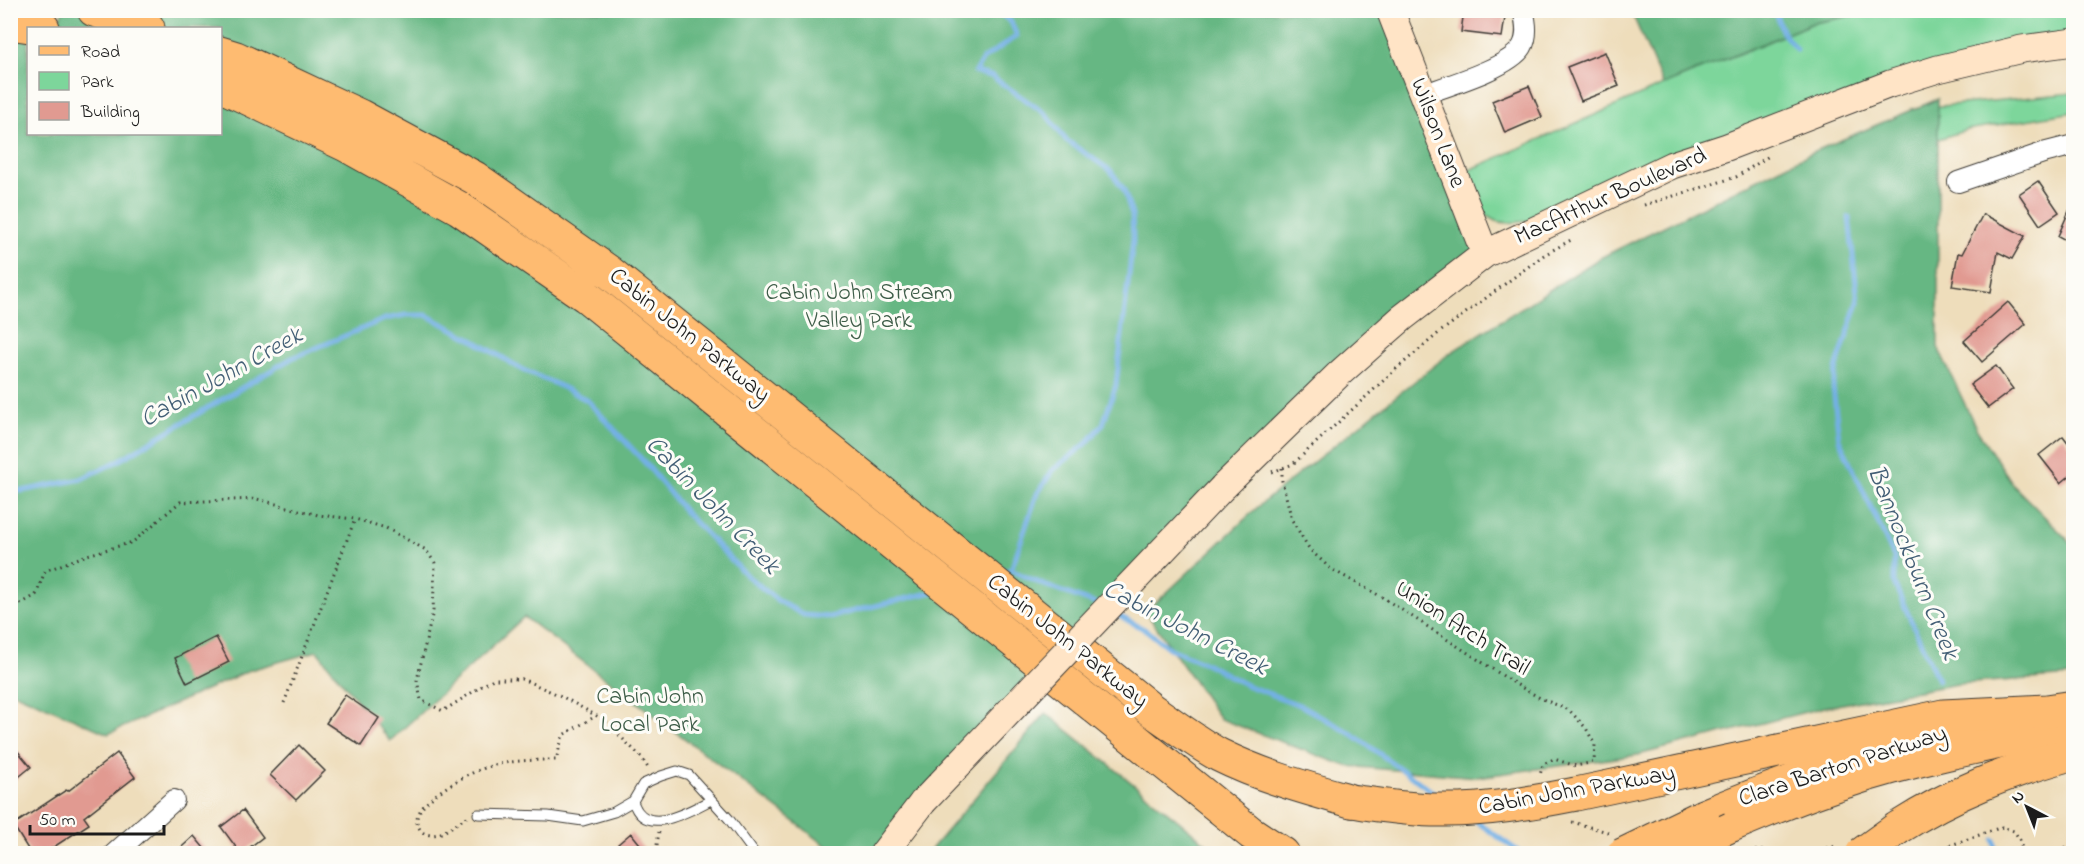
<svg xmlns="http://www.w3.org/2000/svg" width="2084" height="864" viewBox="0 0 2084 864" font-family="'Indie Flower',sans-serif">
  <rect width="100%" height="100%" fill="#fdfcf7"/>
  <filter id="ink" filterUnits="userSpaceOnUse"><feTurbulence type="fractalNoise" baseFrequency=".0167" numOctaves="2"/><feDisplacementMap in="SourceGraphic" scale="12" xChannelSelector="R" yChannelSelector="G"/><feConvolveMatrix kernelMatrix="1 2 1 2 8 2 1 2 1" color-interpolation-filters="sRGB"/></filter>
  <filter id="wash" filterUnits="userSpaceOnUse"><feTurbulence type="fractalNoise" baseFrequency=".008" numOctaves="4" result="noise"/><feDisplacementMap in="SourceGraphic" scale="24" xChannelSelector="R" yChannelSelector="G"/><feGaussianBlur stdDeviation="1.35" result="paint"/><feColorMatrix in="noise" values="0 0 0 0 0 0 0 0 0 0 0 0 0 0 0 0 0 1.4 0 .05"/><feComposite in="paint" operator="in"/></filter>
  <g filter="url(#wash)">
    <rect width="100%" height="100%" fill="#edb"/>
    <path fill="#7dd69b" stroke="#4c795c" stroke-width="1.5" d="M1867 10 2073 11V32L1532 220C1483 230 1482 213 1465 172L1663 85 1813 23 1857 15Z
      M2073 93V112L1967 130 1919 145 1911 109Z"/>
    <path fill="#66b783" stroke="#416a50" stroke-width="1.5" d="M1854 10 1857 15 1813 23 1663 85 1631 11Z
      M63 11H1390L1485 254 1402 318 883 853H836L524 617 390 741 317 651 250 670 108 734 11 691 10 23 28 28V134H220V28H54Z
      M1938 99V347L1977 430 2015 487 2073 545V676L1958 684 1825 707 1638 755 1477 777 1346 766 1220 719 1146 612 1261 504 1450 353 1600 258 1813 152Z
      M1046 713 1218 853H928Z"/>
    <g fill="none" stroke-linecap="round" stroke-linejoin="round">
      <path stroke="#73b0e5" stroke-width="5" d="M996 10 1011 22 1017 36 983 59 975 72 991 76 1046 114 1066 140 1111 171 1124 190 1132 215 1133 240 1116 385 1103 424 1087 443 1053 470 1037 494 1011 570
        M1774 10 1783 33 1796 49
        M1849 217 1858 302 1837 366 1833 387 1839 439 1894 557V583L1938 680
        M10 489 22 491 81 479 118 461 292 358 385 319 406 315H426L468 337 523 370 556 384 587 400 647 465 685 512 745 574 777 600 804 615 829 617 933 592
        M998 571 1011 570 1044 585 1099 605
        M1115 614 1146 630 1169 648 1207 664 1246 685 1302 706 1352 734 1440 797
        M1477 822 1522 854
        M1994 840 1997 854"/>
    </g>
    <g id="blocks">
      <path fill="#e19a91" d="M1464 10 1506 11 1502 37 1461 32Z
        M1605 52 1619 86 1581 101 1567 67Z
        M1529 86 1542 117 1505 133 1492 101Z
        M2038 181 2059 212 2040 225 2019 194Z
        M2073 202V244L2058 236Z
        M1983 214 2025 236 2012 259 1998 252 1991 292 1952 286 1958 253 1962 254Z
        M2008 302 2026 324 1982 362 1964 341Z
        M1996 366 2013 389 1988 408 1970 385Z
        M2063 436 2073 449V473L2061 483 2039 455Z
        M216 637 229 662 187 683 175 658Z
        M345 695 379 718 361 746 326 723Z
        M10 742 31 767 10 784Z
        M299 745 325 771 296 800 270 775Z
        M117 753 135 777 84 817 89 824 43 854H31L13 825 66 790 68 791Z
        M243 810 263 837 241 854 221 827Z
        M631 833 648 854H626L618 844Z
        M194 836 209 854H174Z"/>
    </g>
  </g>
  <g filter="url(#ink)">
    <use href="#blocks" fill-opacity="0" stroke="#3c3934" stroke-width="1.5"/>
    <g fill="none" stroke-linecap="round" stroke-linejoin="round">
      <g stroke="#3c3934" stroke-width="11">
        <path id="lane" d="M711 800C689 811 644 839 633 801L643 784 661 776 677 771 689 775 729 819 755 854
          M478 814 548 816 583 821 614 812 633 801"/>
      </g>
      <g stroke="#3c3934" stroke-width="22">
        <path id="street" d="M1422 95C1446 86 1509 68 1522 47 1528 37 1526 21 1523 10
          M1958 182 2043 153 2074 145
          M114 854 174 800"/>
      </g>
      <g stroke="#3c3934" stroke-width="29">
        <path id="secondary" d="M1390 10 1485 254
          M1223 487 1340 373 1377 340 1402 318 1485 254 1672 165 1727 147 1890 84 1938 69 2022 49 2074 42
          M883 854 923 802"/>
      </g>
      <g stroke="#3c3934" stroke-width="32">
        <path id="primary" d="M1704 814C1795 776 1888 744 1985 724
          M1731 827C1769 811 1807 795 1846 783 1921 758 1997 744 2074 729"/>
      </g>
      <g stroke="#3c3934" stroke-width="35">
        <path id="highway" d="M94 10 148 28
          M10 23 43 28
          M220 53 236 58 360 116 475 178 609 272 1153 711C1175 726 1196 742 1219 755 1261 776 1306 788 1351 801
          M220 85 346 145 459 208 586 296 1251 833 1283 854
          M1576 794 1943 716 2047 711 2074 707
          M1898 828C1954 792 2009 771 2074 753"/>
      </g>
      <path stroke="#3c3934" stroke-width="3" stroke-dasharray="1.5 4.5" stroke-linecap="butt" d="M1644 205 1736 177 1769 156
        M1282 468V481L1292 520 1310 550 1331 569 1382 597 1514 683 1540 698 1569 710 1586 728 1595 745 1594 762 1576 766 1554 759 1543 764 1540 775
        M1272 472 1293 464 1395 370 1440 332 1544 255 1571 240
        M10 610 36 595 45 571 87 555 133 542 180 502 257 499 318 515 355 519 386 528 426 550 435 563 433 611 417 680 421 700 443 711 493 679H522L561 696 604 720 642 758 648 768
        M284 703 355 519
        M467 817C453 824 438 842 422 832 418 827 415 821 418 815 426 795 471 771 491 766 513 760 534 760 556 760L563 735 596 716
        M1572 822 1611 833
        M657 845 659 832
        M1737 851 1815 850 1838 846
        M1921 854 1937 850 2002 827 2014 831 2020 840 2023 854
        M2042 854 2054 852 2074 844"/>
      <use href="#lane" stroke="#fff" stroke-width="9"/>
      <use href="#street" stroke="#fff" stroke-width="20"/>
      <use href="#secondary" stroke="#ffe4c6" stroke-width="27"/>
      <use href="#primary" stroke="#febb71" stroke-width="30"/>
      <use href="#highway" stroke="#febb71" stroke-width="33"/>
      <g stroke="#3c3934" stroke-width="29" stroke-linecap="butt">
        <path id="secondary-bridge" d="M923 802 1223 487"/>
      </g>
      <g stroke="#3c3934" stroke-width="32" stroke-linecap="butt">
        <path id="primary-bridge" d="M1621 854 1704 814
          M1673 854 1731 827"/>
      </g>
      <g stroke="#3c3934" stroke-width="35" stroke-linecap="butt">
        <path id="highway-bridge" d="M1351 801C1380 805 1409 810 1438 810 1485 811 1530 803 1576 794
          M1862 854 1898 828"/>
      </g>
      <use href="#secondary-bridge" stroke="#ffe4c6" stroke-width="27"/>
      <use href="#primary-bridge" stroke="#febb71" stroke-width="30"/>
      <use href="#highway-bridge" stroke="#febb71" stroke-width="33"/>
    </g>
  </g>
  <g text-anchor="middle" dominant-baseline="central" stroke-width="6" stroke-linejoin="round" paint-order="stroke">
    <g font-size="24" fill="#1c1c1c" stroke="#fdfcf7">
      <text transform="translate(1437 133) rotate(69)">Wilson Lane</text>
      <text transform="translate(1611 197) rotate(-24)">MacArthur Boulevard</text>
      <text transform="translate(689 336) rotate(39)">Cabin John Parkway</text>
      <text transform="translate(1462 629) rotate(33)">Union Arch Trail</text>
      <text transform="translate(1067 642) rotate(39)">Cabin John Parkway</text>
      <text transform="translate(1843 767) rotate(-18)">Clara Barton Parkway</text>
      <text transform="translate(1577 791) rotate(-10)">Cabin John Parkway</text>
    </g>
    <g font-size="24" fill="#3e5d48" stroke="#fdfcf7">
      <text x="859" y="293">Cabin John Stream<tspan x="859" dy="28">Valley Park</tspan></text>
      <text x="650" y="697">Cabin John<tspan x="650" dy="28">Local Park</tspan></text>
    </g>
    <g font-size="26" font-style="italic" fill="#435f76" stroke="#fdfcf7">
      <text transform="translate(222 378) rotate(-29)">Cabin John Creek</text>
      <text transform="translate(712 506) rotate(46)">Cabin John Creek</text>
      <text transform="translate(1912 563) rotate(68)">Bannockburn Creek</text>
      <text transform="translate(1185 629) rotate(27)">Cabin John Creek</text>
    </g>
  </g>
  <rect width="2084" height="864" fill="none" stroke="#fdfcf7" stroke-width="36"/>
  <rect x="27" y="27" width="195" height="108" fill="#fdfcf7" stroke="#a3a29f" stroke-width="1.5"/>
  <rect x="39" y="46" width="30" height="9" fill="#febb71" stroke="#a3a29f" stroke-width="1.5"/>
  <text x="81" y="57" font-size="18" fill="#1c1c1c">Road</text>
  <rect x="39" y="72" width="30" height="18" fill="#7dd69b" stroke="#a3a29f" stroke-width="1.5"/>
  <text x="81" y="87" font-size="18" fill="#1c1c1c">Park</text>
  <rect x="39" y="102" width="30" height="18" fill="#e19a91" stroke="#a3a29f" stroke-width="1.5"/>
  <text x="81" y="117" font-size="18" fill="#1c1c1c">Building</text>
  <g transform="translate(2027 807) rotate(318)" stroke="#fdfcf7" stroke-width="4.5" paint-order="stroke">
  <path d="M0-4.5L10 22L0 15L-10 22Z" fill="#1c1c1c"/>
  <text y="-9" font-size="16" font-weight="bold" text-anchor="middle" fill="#1c1c1c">N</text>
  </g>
  <path d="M30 825v9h134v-9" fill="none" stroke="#1c1c1c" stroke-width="3"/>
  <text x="39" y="825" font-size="18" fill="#1c1c1c" stroke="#fdfcf7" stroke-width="4.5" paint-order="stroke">50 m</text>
</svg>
